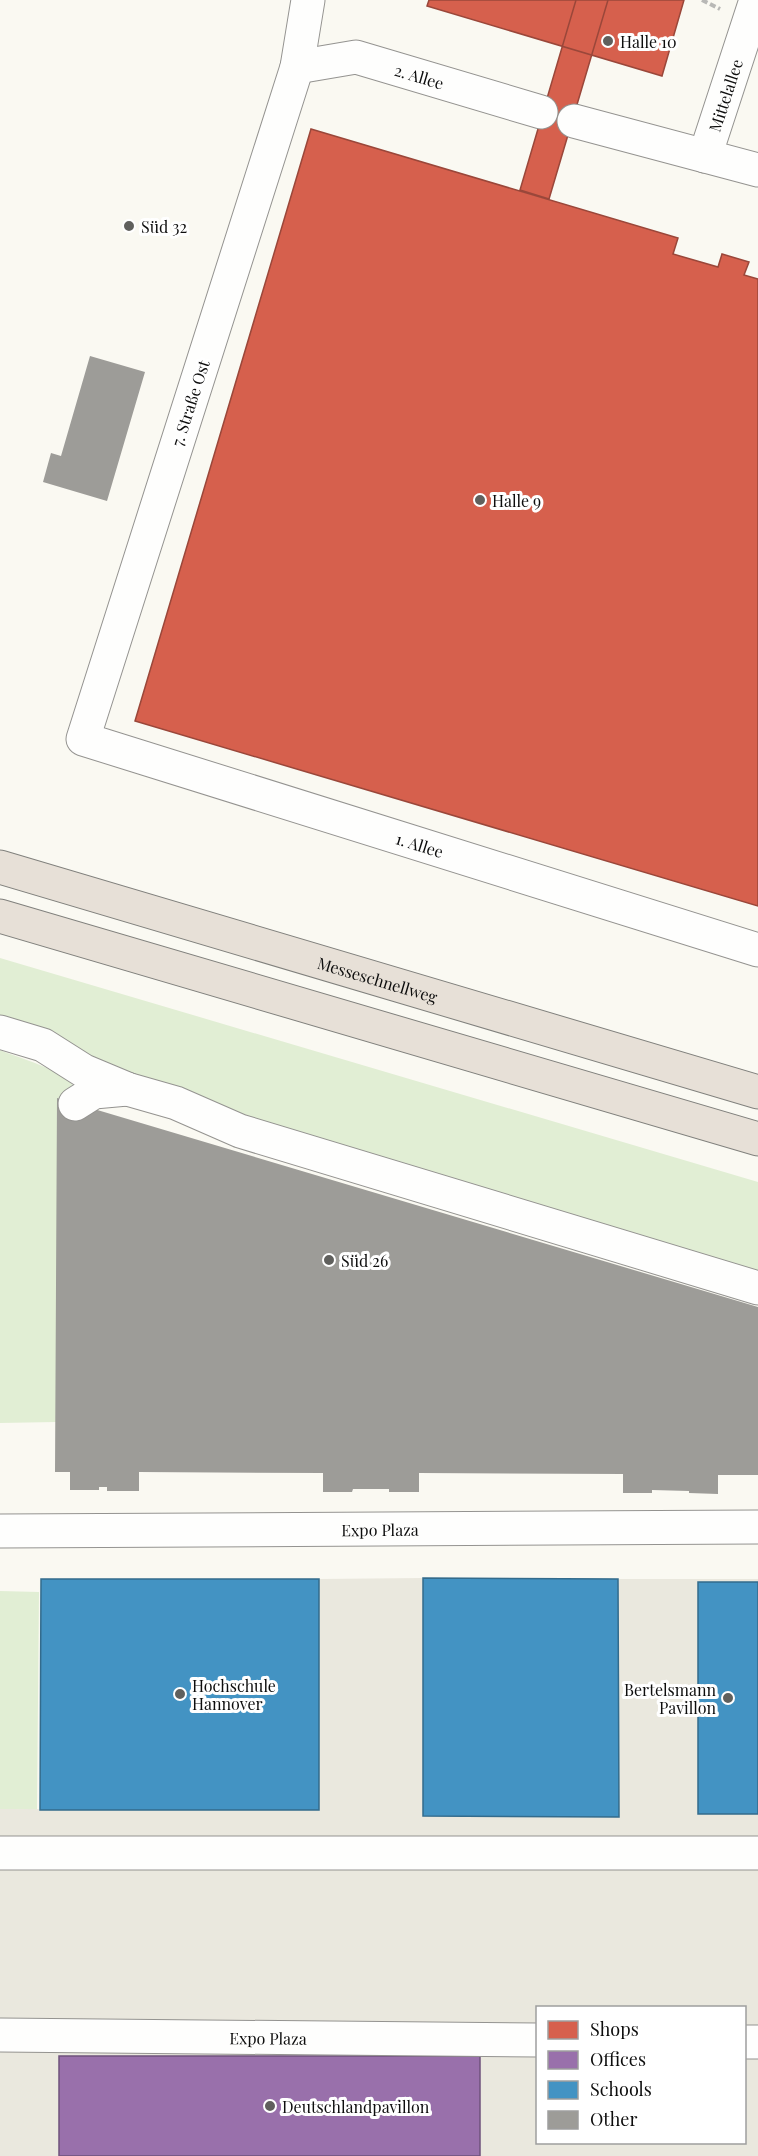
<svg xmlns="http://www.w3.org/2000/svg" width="758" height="2156" viewBox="0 0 758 2156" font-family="'Playfair Display',serif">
  <rect width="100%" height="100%" fill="#faf9f2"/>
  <path fill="#e1eed4" d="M0 958 758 1182V1276L255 1126 0 1017Z
    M0 1050C21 1059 62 1069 75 1088L56 1422 0 1423Z
    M0 1591 39 1592 37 1810 0 1809Z"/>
  <path fill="#eae8de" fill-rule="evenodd" d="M423 1578V1816L618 1817V1579H758V1582H698V1813L758 1814V2156H480V2056H60L59 2156H0V1809L318 1810 319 1579ZM538 2008H744V2142H538Z"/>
  <path fill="#d6604d" stroke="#9a473a" stroke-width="1.5" d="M429 0H684L662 76 427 6Z
    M576 0H608L549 199 520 190Z
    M311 129 678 238 673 254 718 267 722 254 749 262 744 275 758 279V906L135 721Z"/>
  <path fill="#9970ab" stroke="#6f527c" stroke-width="1.5" d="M59 2056H480V2156H59Z"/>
  <path fill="#4393c3" stroke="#336b8c" stroke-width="1.5" d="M423 1578 618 1579 619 1817 423 1816Z
    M41 1579H319V1810H40Z
    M698 1582H758V1814H698Z"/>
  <path fill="#9d9c98" d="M90 356 145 372 107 501 43 482 51 453 61 456Z
    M57 1098 758 1307V1475H718V1494L689 1493V1491L652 1490V1493H623V1474L419 1473V1492H389V1489H353L352 1492H323V1473L139 1472V1491H107V1487H99V1490H70V1472H55Z"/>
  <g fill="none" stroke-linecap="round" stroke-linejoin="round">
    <g stroke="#949390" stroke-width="35">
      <g id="minor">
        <path id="s1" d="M308 0 297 67 83 739 758 950"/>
        <path id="s2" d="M297 67 356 57 541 112"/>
        <path d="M574 121 758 170"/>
        <path id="s3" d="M705 156 756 0"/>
        <path d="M0 1032 43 1045 84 1071 127 1089 176 1103 240 1131 758 1288"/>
        <path d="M75 1104 94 1092 127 1089"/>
        <path id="s4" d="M0 1531 758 1527"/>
        <path d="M0 1853H758"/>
        <path id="s5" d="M0 2035 538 2040"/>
        <path d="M744 2042H758"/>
      </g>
    </g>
    <g stroke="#81817d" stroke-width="35">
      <g id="highway">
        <path id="s6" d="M0 867 758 1092"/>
        <path d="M0 916 758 1139"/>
      </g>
    </g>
    <path stroke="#b8b8b6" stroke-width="4" stroke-dasharray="6 3" stroke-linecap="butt" d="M702 0 720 9"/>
    <use href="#minor" stroke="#fefefd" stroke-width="33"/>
    <use href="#highway" stroke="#e7e0d7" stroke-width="33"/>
  </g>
  <g fill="#60605d" stroke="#fff" stroke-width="2">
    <circle cx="608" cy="41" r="6"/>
    <circle cx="129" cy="226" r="6"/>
    <circle cx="480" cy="500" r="6"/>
    <circle cx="329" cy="1260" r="6"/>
    <circle cx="180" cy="1694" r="6"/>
    <circle cx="728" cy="1698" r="6"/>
    <circle cx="270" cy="2106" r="6"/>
  </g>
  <g text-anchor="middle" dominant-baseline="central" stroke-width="6" stroke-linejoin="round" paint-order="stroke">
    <g font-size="16" fill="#0d0d0d" stroke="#fff" text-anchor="start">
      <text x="620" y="41">Halle 10</text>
      <text x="141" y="226">Süd 32</text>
      <text x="492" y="500">Halle 9</text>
      <text x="341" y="1260">Süd 26</text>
      <text x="192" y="1685">Hochschule<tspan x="192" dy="18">Hannover</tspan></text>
      <text x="716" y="1689" text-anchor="end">Bertelsmann<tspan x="716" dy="18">Pavillon</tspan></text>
      <text x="282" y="2106">Deutschlandpavillon</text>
    </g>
    <g font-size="16" fill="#0d0d0d" stroke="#fff">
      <text stroke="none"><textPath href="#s2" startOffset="126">2. Allee</textPath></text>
      <text stroke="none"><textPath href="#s3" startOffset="64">Mittelallee</textPath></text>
      <text transform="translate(190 403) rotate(-72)">7. Straße Ost</text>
      <text stroke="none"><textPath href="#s1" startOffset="1126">1. Allee</textPath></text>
      <text stroke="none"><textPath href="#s6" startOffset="394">Messeschnellweg</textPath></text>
      <text stroke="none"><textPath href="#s4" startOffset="380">Expo Plaza</textPath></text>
      <text stroke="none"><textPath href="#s5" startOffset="268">Expo Plaza</textPath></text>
    </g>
  </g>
  <rect x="536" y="2006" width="210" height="138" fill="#ffffff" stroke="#9e9e9e" stroke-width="1.5"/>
  <rect x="548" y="2021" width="30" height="18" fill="#d6604d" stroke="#9e9e9e" stroke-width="1.5"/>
  <text x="590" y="2036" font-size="18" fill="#0d0d0d">Shops</text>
  <rect x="548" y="2051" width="30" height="18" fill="#9970ab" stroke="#9e9e9e" stroke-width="1.5"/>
  <text x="590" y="2066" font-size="18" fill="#0d0d0d">Offices</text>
  <rect x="548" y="2081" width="30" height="18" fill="#4393c3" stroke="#9e9e9e" stroke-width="1.5"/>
  <text x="590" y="2096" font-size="18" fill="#0d0d0d">Schools</text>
  <rect x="548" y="2111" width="30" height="18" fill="#9d9c98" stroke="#9e9e9e" stroke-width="1.5"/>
  <text x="590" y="2126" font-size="18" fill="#0d0d0d">Other</text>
</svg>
